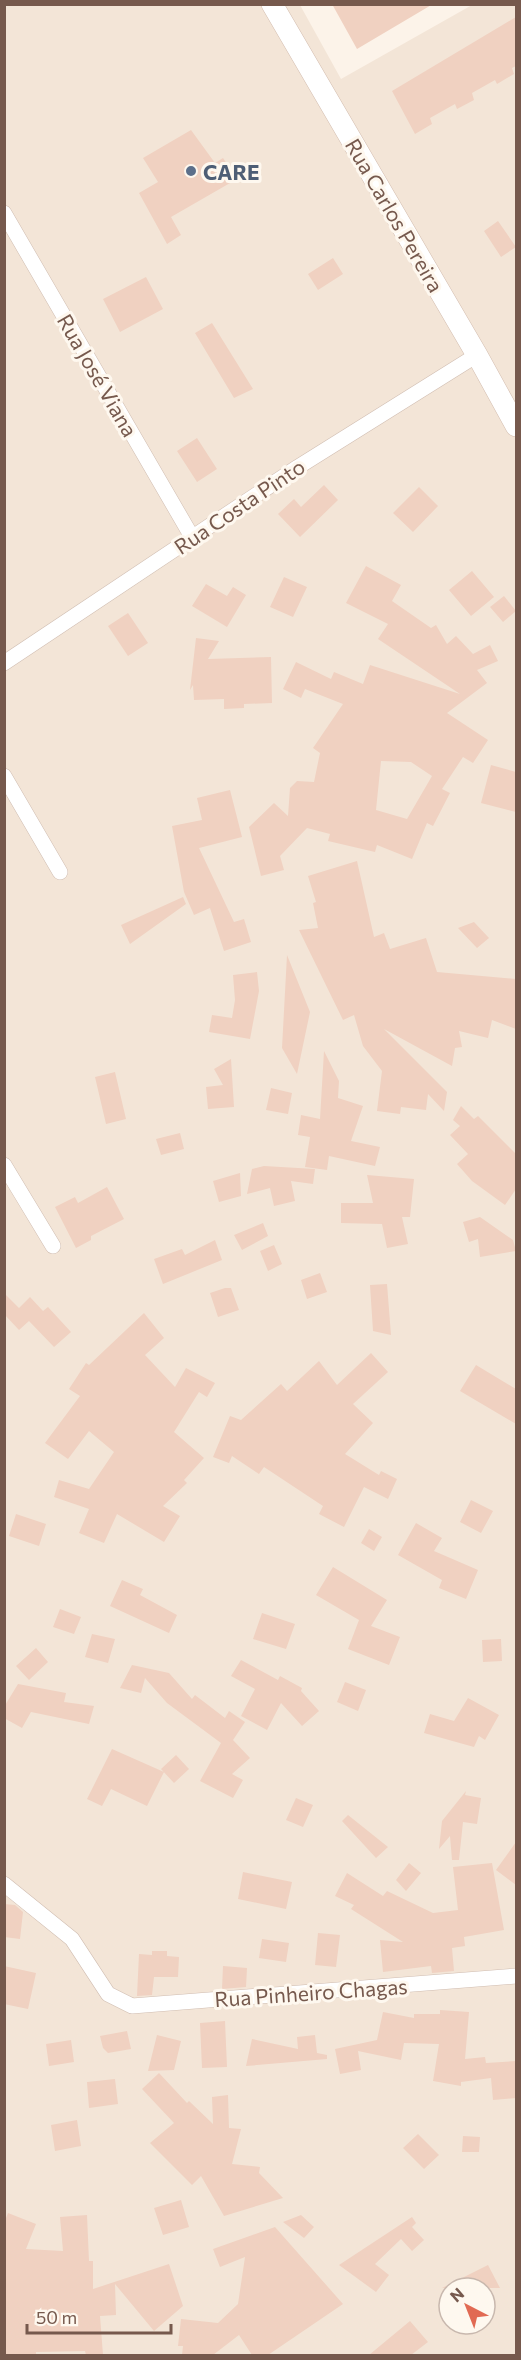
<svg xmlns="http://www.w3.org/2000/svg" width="521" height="2360" viewBox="0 0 521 2360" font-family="Commissioner,sans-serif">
  <rect width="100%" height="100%" fill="#fcf3e9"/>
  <path fill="#f3e5d7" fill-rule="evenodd" d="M5 5H300L341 79 472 5H516V2355L5 2356ZM449 2288H485V2324H449Z"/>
  <path fill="#f0d1c1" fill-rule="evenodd" d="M332 4H433L357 49Z
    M516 17V66L512 68 514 74 497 84 495 80 472 93 474 100 457 109 455 104 430 118 432 124 415 134 392 91Z
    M191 130 215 163 223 158 237 179 171 217 181 235 167 244 139 193 158 182 143 158Z
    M498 221 516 247 501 257 484 231Z
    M333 258 343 274 318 290 308 274Z
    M146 277 163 309 120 332 103 299Z
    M212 323 253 389 234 398 195 333Z
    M197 438 217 469 197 482 177 451Z
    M324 485 338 500 300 537 278 514 294 499 301 507Z
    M419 487 438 506 413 532 393 513Z
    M366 566 401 585 392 601 431 628 436 625 447 644 456 636 473 654 490 645 498 661 477 670 487 683 447 713 488 740 473 763 463 757 442 789 450 793 433 826 427 823 412 859 377 845 375 852 328 841 330 834 307 828 280 856 284 870 261 876 249 827 274 803 288 816 290 788 297 781 314 782 320 753 313 748 343 704 305 689 301 698 283 689 296 662 331 679 334 672 363 684 370 665 460 694 378 639 388 624 346 603ZM381 761 411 762 432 776 407 819 376 810Z
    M472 571 494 597 471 616 449 590Z
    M284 577 307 587 293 617 270 607Z
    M206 584 227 596 233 587 246 595 227 627 192 606Z
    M504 596 516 611 503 622 490 607Z
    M128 613 148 643 128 656 108 626Z
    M196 638 219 641 208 659 271 657 272 703 244 704V708L224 709V699L194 700 193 685 190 690Z
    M491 765 516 772V812L481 803Z
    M230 790 242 837 199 848 234 922 244 919 251 942 224 951 210 908 194 915 184 892 172 826 202 820 197 798Z
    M357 861 374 937 384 933 390 949 426 938 437 972 516 979V1029L492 1020 488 1038 459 1031 462 1047 455 1048 452 1066 384 1029 447 1092 444 1111 428 1094 426 1110 401 1107 400 1114 377 1111 382 1071 363 1046 354 1015 343 1020 299 930 318 928 313 903 316 902 308 876Z
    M183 897 186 904 130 944 121 925Z
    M474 922 489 938 477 948 458 928Z
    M287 955 310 1012 297 1074 282 1048Z
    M257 972 259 991 250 1039 209 1032 212 1015 232 1018 235 1000 233 975Z
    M324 1051 339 1081 338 1098 363 1106 351 1141 380 1147 375 1166 329 1156 327 1170 305 1167 310 1137 298 1135 301 1115 320 1119Z
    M231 1059 234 1107 208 1109 206 1087 223 1085 214 1069Z
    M115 1072 126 1119 106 1124 95 1077Z
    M271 1088 292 1093 288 1114 266 1110Z
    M461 1106 474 1119 478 1116 516 1154V1189L505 1205 472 1181 457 1164 468 1154 450 1135 460 1126 453 1120Z
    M180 1133 184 1149 161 1155 156 1139Z
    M264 1166 315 1169 313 1184 291 1181 295 1201 274 1206 270 1188 247 1194 252 1169Z
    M240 1173 241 1196 219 1202 213 1181Z
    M367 1175 414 1179 410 1217H402L408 1244 387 1248 382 1224 341 1223V1203H373Z
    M107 1187 124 1219 91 1236V1240L76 1248 55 1207 75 1197 78 1203Z
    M480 1217 513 1240 516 1251 480 1257 478 1239 469 1242 463 1222Z
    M263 1223 268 1236 242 1250 234 1235Z
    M215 1240 222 1260 163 1284 154 1259 182 1249 185 1255Z
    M274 1245 282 1264 268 1271 260 1251Z
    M320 1273 327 1292 307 1299 301 1280Z
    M387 1284 391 1335 373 1331 370 1285Z
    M225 1288H231L239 1310 218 1317 210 1293Z
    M4 1293 19 1308 30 1297 43 1311 48 1307 71 1332 54 1347 29 1321 19 1330 4 1314Z
    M144 1313 164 1338 145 1355 175 1387 186 1368 215 1383 207 1397 199 1392 174 1432 204 1458 184 1480 187 1483 163 1506 180 1516 164 1542 117 1514 104 1543 79 1533 89 1509 54 1497 59 1480 89 1489 114 1452 89 1431 68 1459 45 1443 80 1396 69 1389 86 1363 89 1365Z
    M371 1353 388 1372 353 1404 373 1423 345 1454 379 1475 381 1471 397 1479 388 1499 364 1487 344 1527 319 1514 323 1506 264 1467 259 1474 232 1456 229 1463 213 1457 230 1416 241 1420 281 1384 287 1391 319 1361 337 1385Z
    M476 1365 516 1389V1424L460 1391Z
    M471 1500 493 1511 481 1533 460 1522Z
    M16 1514 46 1524 39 1546 9 1536Z
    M416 1523 442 1538 434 1551 478 1570 466 1599 439 1588 442 1580 398 1555Z
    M369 1529 382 1537 374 1551 361 1543Z
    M333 1567 387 1600 371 1626 400 1637 389 1665 348 1649 359 1620 316 1595Z
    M122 1580 143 1589 140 1595 177 1615 169 1633 110 1606Z
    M60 1609 81 1617 74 1634 53 1627Z
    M262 1613 295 1624 286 1649 253 1639Z
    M92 1634 115 1639 108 1663 85 1657Z
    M501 1639 502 1661 483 1662 482 1640Z
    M36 1648 48 1662 29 1680 16 1666Z
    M241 1660 278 1680 280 1676 302 1688 301 1691 319 1711 302 1726 281 1703 267 1730 241 1716 255 1689 231 1676Z
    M132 1665 169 1673 192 1699 195 1695 225 1718 229 1711 245 1722 233 1740 250 1758 232 1774 243 1780 233 1798 200 1781 221 1743 167 1703 145 1678 141 1693 120 1688Z
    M345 1682 366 1690 358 1711 337 1702Z
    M18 1684 66 1693 64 1702 94 1706 89 1724 31 1712 22 1728 4 1718V1707Z
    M468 1698 499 1715 485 1740 479 1736 474 1747 424 1733 430 1714 454 1721Z
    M112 1749 164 1772 147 1806 111 1789 102 1806 87 1799Z
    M176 1755 189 1769 174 1783 161 1769Z
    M466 1791 465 1795 481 1798 477 1824 463 1822 459 1860H452L450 1836 439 1849 442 1821Z
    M296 1798 313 1805 303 1827 286 1820Z
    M348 1815 388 1847 376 1858 342 1821Z
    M516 1842V1885L496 1870Z
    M409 1863 421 1873 406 1891 396 1880Z
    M492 1863 504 1930 464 1937 465 1946 452 1948 454 1971 432 1973 431 1966 383 1972 380 1940 403 1942 351 1909 354 1905 335 1896 347 1873 383 1896 387 1891 433 1913 458 1910 453 1867Z
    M243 1872 292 1882 286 1909 238 1899Z
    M4 1904 15 1905 23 1912 20 1939 4 1937Z
    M318 1933 340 1935 336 1967 315 1965Z
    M262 1939 289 1943 286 1962 259 1958Z
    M152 1951H167V1956L179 1957 178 1977H154L152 1995 137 1996 139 1954 152 1955Z
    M4 1966 36 1973 28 2009 4 2004Z
    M223 1966 247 1968 246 1987 222 1989Z
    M440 2010 469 2012 465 2059 485 2057 486 2063 516 2061V2098L493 2100 491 2078 461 2082V2086L433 2081 439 2044 404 2043 401 2060 358 2051 361 2070 340 2074 335 2049 377 2040 383 2012 414 2018V2014H440Z
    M225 2021 227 2067 202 2068 200 2023Z
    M127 2031 131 2049 108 2053 103 2048 100 2036Z
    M157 2035 181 2041 174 2070 148 2071Z
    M315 2035 317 2053 327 2055V2059L246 2066 252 2039 298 2049 297 2037Z
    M71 2040 74 2062 49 2066 46 2044Z
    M159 2073 187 2103 189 2101 213 2124 212 2097 228 2095 229 2128 241 2129 232 2164 260 2167 259 2173 283 2198 224 2216 201 2176 192 2185 150 2143 174 2123 142 2089Z
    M115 2079 118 2104 89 2108 87 2082Z
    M77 2120 81 2146 55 2151 51 2125Z
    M418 2134 439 2155 424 2169 403 2148Z
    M463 2136 480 2137 479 2152H462Z
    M181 2200 189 2227 163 2235 154 2208Z
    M8 2213 36 2224 26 2249 63 2251 60 2217 87 2215 89 2261H93V2289L169 2264 183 2306 154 2331 115 2284 116 2315 100 2316 103 2355H86L85 2351 36 2352V2355H4V2223Z
    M301 2215 314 2227 304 2238 283 2222Z
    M412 2217 416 2223 412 2227 424 2240 412 2251 401 2239 375 2264 389 2275 376 2292 339 2265Z
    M275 2227 343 2304 268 2355H252L239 2335 213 2355H182L183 2346H178L181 2319 218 2323 238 2304 245 2257 220 2267 213 2249Z
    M488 2265 500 2288H442Z
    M410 2321 428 2342 411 2355H369Z"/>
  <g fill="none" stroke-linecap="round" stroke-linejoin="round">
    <g stroke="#d0bdb1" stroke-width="16">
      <path id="street" d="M4 213 192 537
        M4 663 298 467 477 355
        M4 776 60 872
        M4 1165 53 1246
        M4 1884 72 1939 108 1994 132 2006 516 1976"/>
    </g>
    <g stroke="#d3bdaf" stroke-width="22">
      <path id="secondary" d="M272 4 477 355 516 426"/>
    </g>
    <use href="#street" stroke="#fff" stroke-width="15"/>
    <use href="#secondary" stroke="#fff" stroke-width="21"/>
  </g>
  <circle fill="#5c6f8a" stroke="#fef8ef" stroke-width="2" cx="191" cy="171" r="6"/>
  <g text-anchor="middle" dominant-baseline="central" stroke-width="6" stroke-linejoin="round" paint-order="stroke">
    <g font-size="21" font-weight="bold" fill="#4e5e75" stroke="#fef8ef" text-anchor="start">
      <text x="203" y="171">CARE</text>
    </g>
    <g font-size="21" fill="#76594d" stroke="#fef8ef">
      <text transform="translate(395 215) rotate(60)">Rua Carlos Pereira</text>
      <text transform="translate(98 375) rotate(60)">Rua José Viana</text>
      <text transform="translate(239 506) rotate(-34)">Rua Costa Pinto</text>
      <text transform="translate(311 1992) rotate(-4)">Rua Pinheiro Chagas</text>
    </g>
  </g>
  <rect width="521" height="2360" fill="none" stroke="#76594d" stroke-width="12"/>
  <g transform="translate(467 2306) rotate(318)"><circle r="28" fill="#fef8ef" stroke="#c8b8ae" stroke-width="1.5"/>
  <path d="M0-4.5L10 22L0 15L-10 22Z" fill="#e16a53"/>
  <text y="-9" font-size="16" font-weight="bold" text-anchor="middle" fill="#76594d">N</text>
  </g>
  <path d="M27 2324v9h144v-9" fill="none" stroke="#76594d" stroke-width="3"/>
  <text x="36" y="2324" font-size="18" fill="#76594d" stroke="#fef8ef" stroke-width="4.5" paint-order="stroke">50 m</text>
</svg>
